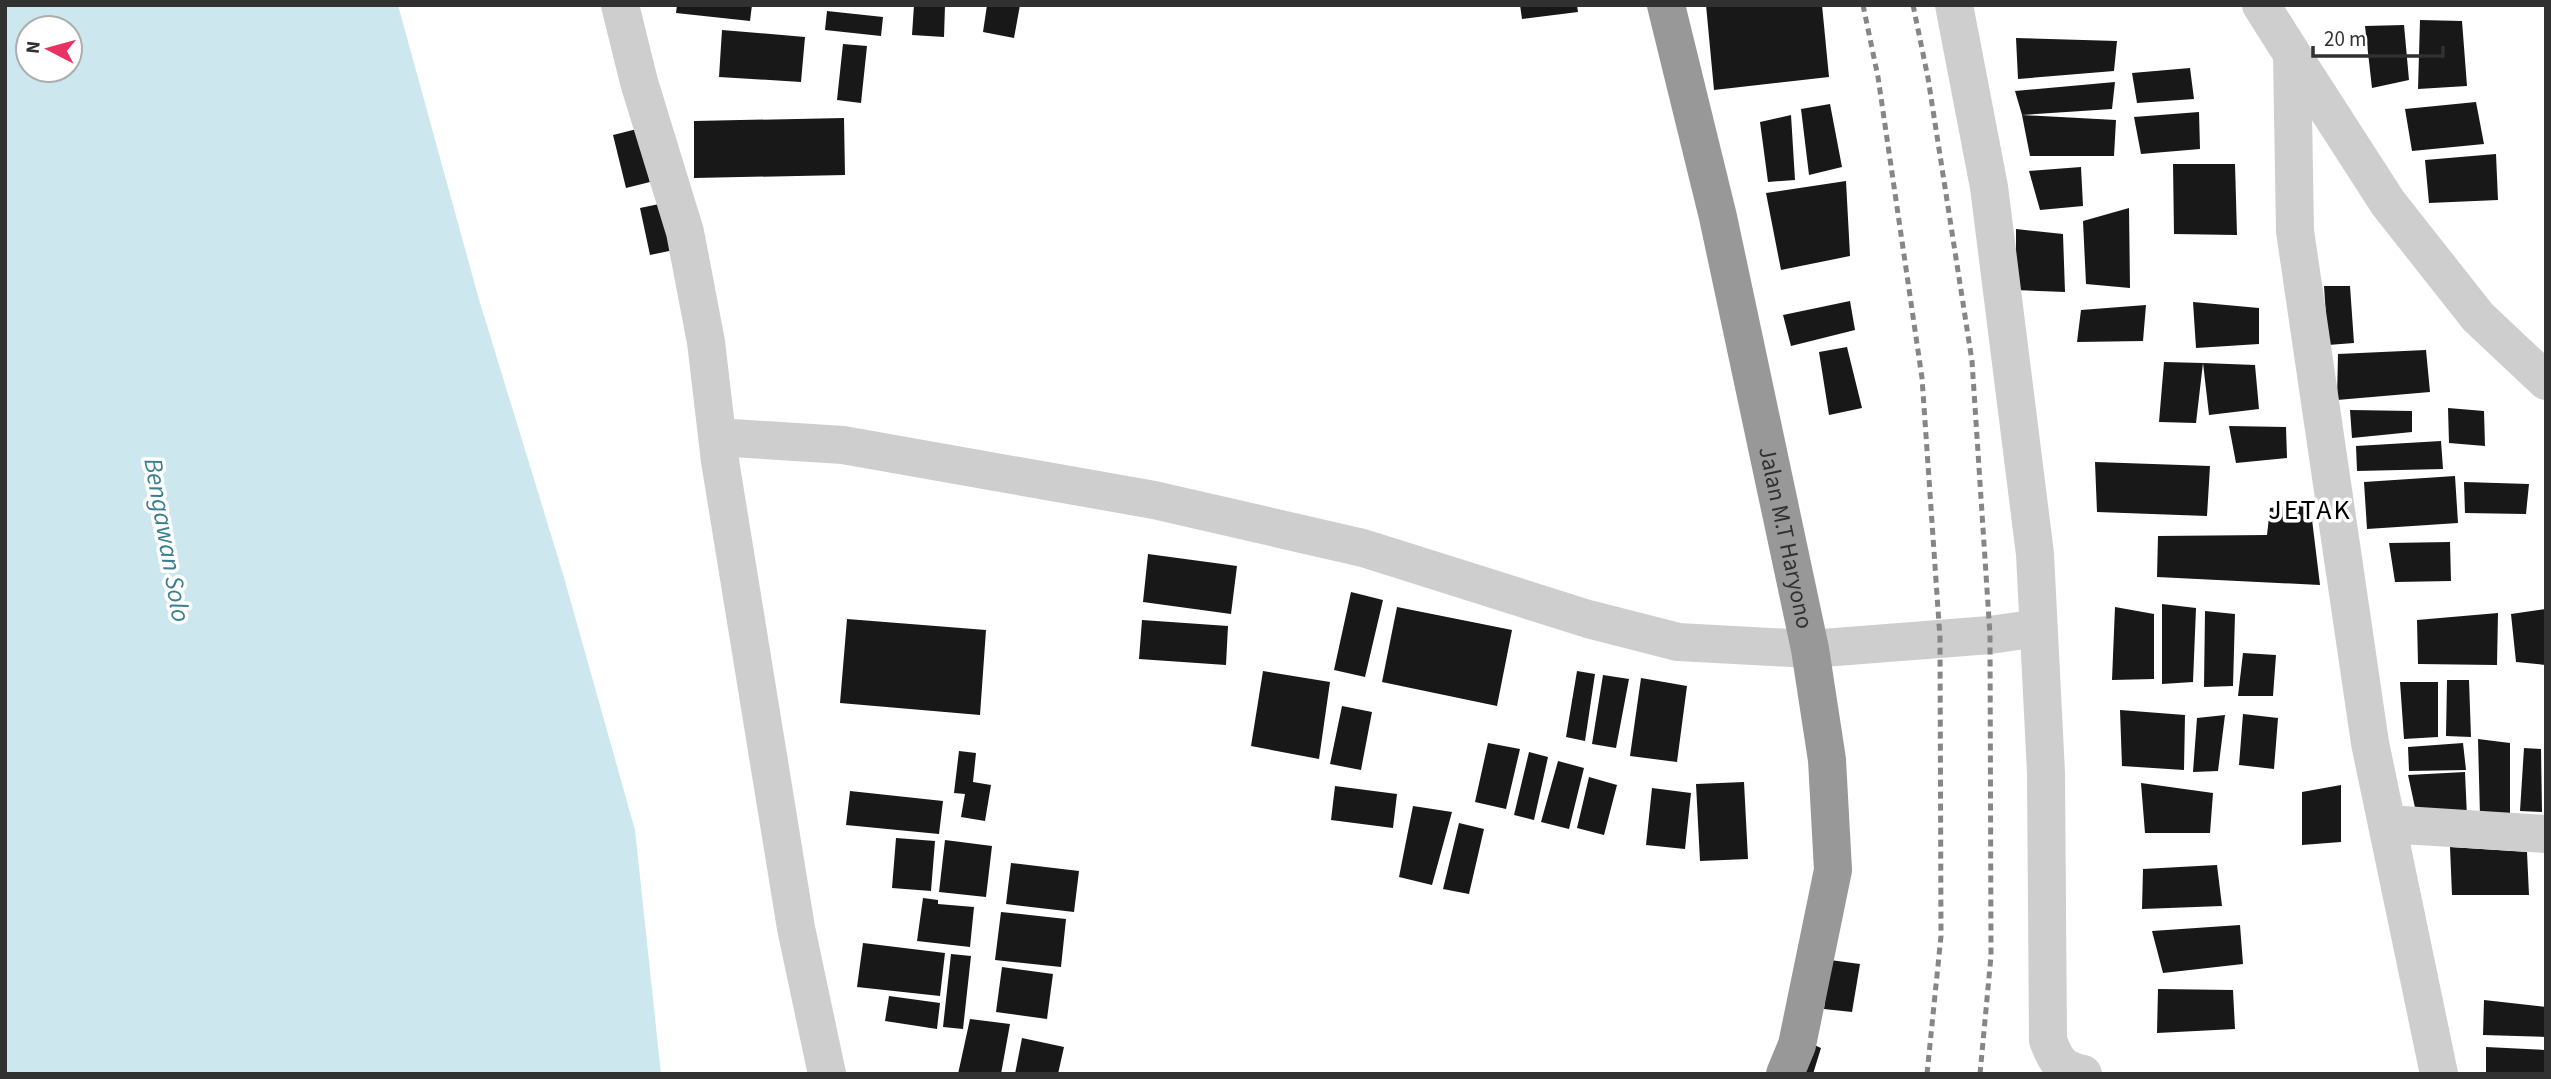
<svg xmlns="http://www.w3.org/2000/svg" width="2551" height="1079" viewBox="0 0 2551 1079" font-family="'Source Sans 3',sans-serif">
  <rect width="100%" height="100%" fill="#fff"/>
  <path fill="#cce7ee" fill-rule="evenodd" d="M5 5H398L478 296 563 574 635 830 661 1074H5ZM28 28H70V70H28Z"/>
  <path fill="#181818" d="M677 5H752L750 21 676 13Z
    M914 5H945L944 37 912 35Z
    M987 5H1020L1014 38 983 32Z
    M1520 5H1577L1578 12 1522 19Z
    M1706 5H1822L1829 77 1714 90Z
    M827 11 883 17 881 36 825 30Z
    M2420 20 2462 21 2467 86 2418 89Z
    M2404 25 2409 80 2372 88 2365 26Z
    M722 30 805 37 801 82 719 77Z
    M2016 38 2117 41 2114 71 2018 79Z
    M843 44 867 46 861 103 837 100Z
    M2190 68 2194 99 2137 103 2132 73Z
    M2115 82 2112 109 2022 115 2015 91Z
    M2476 102 2484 144 2412 151 2405 109Z
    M1830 104 1842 167 1809 175 1801 109Z
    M2199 112 2200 149 2141 154 2134 117Z
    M1791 115 1795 180 1768 182 1760 122Z
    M2022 115 2116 120 2114 156H2030Z
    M844 118 845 175 694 178V121Z
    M637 129 650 182 626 188 613 135Z
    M2496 154 2498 200 2429 203 2425 160Z
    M2173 164H2235L2237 235 2174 234Z
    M2081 167 2083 206 2040 210 2029 171Z
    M1846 181 1850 256 1781 270 1766 193Z
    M664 203 674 250 650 255 640 208Z
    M2129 208 2130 288 2086 284 2083 221Z
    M2016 229 2063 234 2065 292 2016 290Z
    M2324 286H2350L2354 343 2328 345Z
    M1850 301 1855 330 1791 346 1783 315Z
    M2193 302 2259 308V344L2196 348Z
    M2146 305 2143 341 2077 342 2081 310Z
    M1847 347 1862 408 1829 415 1819 352Z
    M2426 350 2430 392 2337 400 2338 354Z
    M2164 362 2203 363 2196 423 2159 422Z
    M2203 363 2255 365 2259 409 2209 415Z
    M2448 408 2484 411 2485 446 2449 443Z
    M2350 410 2412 411V432L2352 438Z
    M2229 426 2286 427 2287 458 2236 463Z
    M2441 441 2443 469 2357 471 2356 446Z
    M2095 462 2210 466 2207 516 2097 512Z
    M2455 476 2458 523 2367 529 2364 482Z
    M2464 482 2529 484 2526 514 2465 513Z
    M2310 503 2320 585 2157 577 2158 536 2267 535 2270 508Z
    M2450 542 2451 581 2395 582 2389 543Z
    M1148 554 1237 566 1231 614 1143 602Z
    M1351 592 1383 600 1365 677 1334 670Z
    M2162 604 2196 608 2193 682 2162 684Z
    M1397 607 1512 630 1497 706 1382 682Z
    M2115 607 2154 614V679L2112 680Z
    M2546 609V665L2516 662 2511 614Z
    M2205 611 2235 614 2233 686 2204 687Z
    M2498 613 2497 665 2418 664 2417 620Z
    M847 619 986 630 980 715 840 703Z
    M1142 620 1228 626 1226 665 1139 659Z
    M2243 653 2276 655 2273 696H2238Z
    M1263 671 1330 682 1319 759 1251 746Z
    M1577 671 1595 674 1585 741 1566 737Z
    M1603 675 1629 679 1616 748 1592 744Z
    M1641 678 1687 686 1677 762 1630 756Z
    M2447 680H2469L2471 737 2446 736Z
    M2400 682H2438V737L2404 739Z
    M1342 706 1372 712 1361 770 1330 764Z
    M2120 710 2185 715 2184 770 2122 766Z
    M2243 714 2278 718 2274 769 2239 765Z
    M2225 715 2218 771 2193 772 2197 718Z
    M2478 739 2510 743V816H2480Z
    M1488 743 1520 749 1506 809 1475 802Z
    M2463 743 2466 770 2409 771 2408 747Z
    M2524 748 2541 749 2542 812 2520 811Z
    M959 751 976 753 973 782 991 785 985 821 961 817 965 794 954 793Z
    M1529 752 1548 757 1534 820 1514 815Z
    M1558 761 1584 768 1569 829 1541 822Z
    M2465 772 2467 817H2417L2408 775Z
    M1589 777 1617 785 1604 835 1577 828Z
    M1744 782 1748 859 1700 861 1696 784Z
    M2141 783 2213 793 2210 833H2145Z
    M2341 785V842L2302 845V792Z
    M1335 786 1397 794 1393 828 1331 820Z
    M1652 788 1691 793 1685 849 1646 845Z
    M850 791 943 801 939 834 846 825Z
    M1413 806 1452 812 1432 885 1399 877Z
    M1459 823 1484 829 1469 894 1443 889Z
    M896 838 935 841 931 891 892 888Z
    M945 840 992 846 986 897 939 892Z
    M2450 847 2527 852 2529 895H2452Z
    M1011 863 1079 871 1074 912 1006 904Z
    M2217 865 2222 906 2142 909 2143 869Z
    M923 898 938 900V904L974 907 970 947 917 941Z
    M1001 912 1066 919 1061 967 995 960Z
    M2240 925 2243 964 2163 973 2152 931Z
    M863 943 945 953 940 996 857 987Z
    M951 954 971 956 963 1029 943 1027Z
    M1830 960 1860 964 1852 1012 1824 1009Z
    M1002 967 1053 974 1047 1019 996 1012Z
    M2158 989 2233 990 2235 1029 2157 1033Z
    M889 996 940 1003 937 1029 885 1021Z
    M2484 1000 2546 1007V1037L2483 1035Z
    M970 1019 1010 1024 1001 1074H958Z
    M1022 1038 1064 1047 1058 1074H1015Z
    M1803 1040 1821 1048 1813 1074H1792Z
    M2486 1047 2546 1050V1074H2486Z"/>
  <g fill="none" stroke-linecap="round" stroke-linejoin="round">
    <path stroke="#cecece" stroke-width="38" d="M620 5 639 82 685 232 706 342 720 461 796 928 827 1074
      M1954 5 1989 187 2035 554 2046 773 2048 1040C2055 1060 2061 1070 2083 1074
      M2261 5 2292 54 2295 231 2370 743 2439 1074
      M2292 54 2388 203 2478 317 2546 381
      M717 437 843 445 1154 500 1363 548 1588 619 1678 642 1810 649 1990 635 2038 628
      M2387 824 2546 834"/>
    <path stroke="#989898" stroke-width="38" id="s1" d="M1666 5 1718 217 1810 649 1827 760 1833 870 1797 1045 1785 1074"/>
    <path stroke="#868686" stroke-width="5" stroke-dasharray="7 5" stroke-linecap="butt" d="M1863 5 1878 77 1922 378 1940 638 1941 936 1927 1074
      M1913 5 1928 78 1972 361 1990 635 1991 956 1980 1074"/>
  </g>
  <g text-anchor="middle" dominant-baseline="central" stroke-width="7" stroke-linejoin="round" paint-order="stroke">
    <g font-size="24" fill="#313131" stroke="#fff">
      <text stroke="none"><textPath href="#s1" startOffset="546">Jalan M.T Haryono</textPath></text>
    </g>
    <g font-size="26" font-style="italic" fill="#3a7f90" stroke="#fff">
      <text transform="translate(167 540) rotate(80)">Bengawan Solo</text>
    </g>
    <g font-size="28" letter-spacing="2" fill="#000" stroke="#fff">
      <text x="2310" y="510">JETAK</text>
    </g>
  </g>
  <rect width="2551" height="1079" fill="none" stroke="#313131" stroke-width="14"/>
  <g transform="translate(49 49) rotate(276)"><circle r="33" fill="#ffffff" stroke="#adadad" stroke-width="2"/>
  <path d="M0-5L12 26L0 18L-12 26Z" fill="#ea3163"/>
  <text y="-10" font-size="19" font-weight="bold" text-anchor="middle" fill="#313131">N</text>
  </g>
  <path d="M2313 46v10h130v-10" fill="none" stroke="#313131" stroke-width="3.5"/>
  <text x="2324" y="46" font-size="21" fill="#313131" stroke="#ffffff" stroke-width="5" paint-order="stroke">20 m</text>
</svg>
